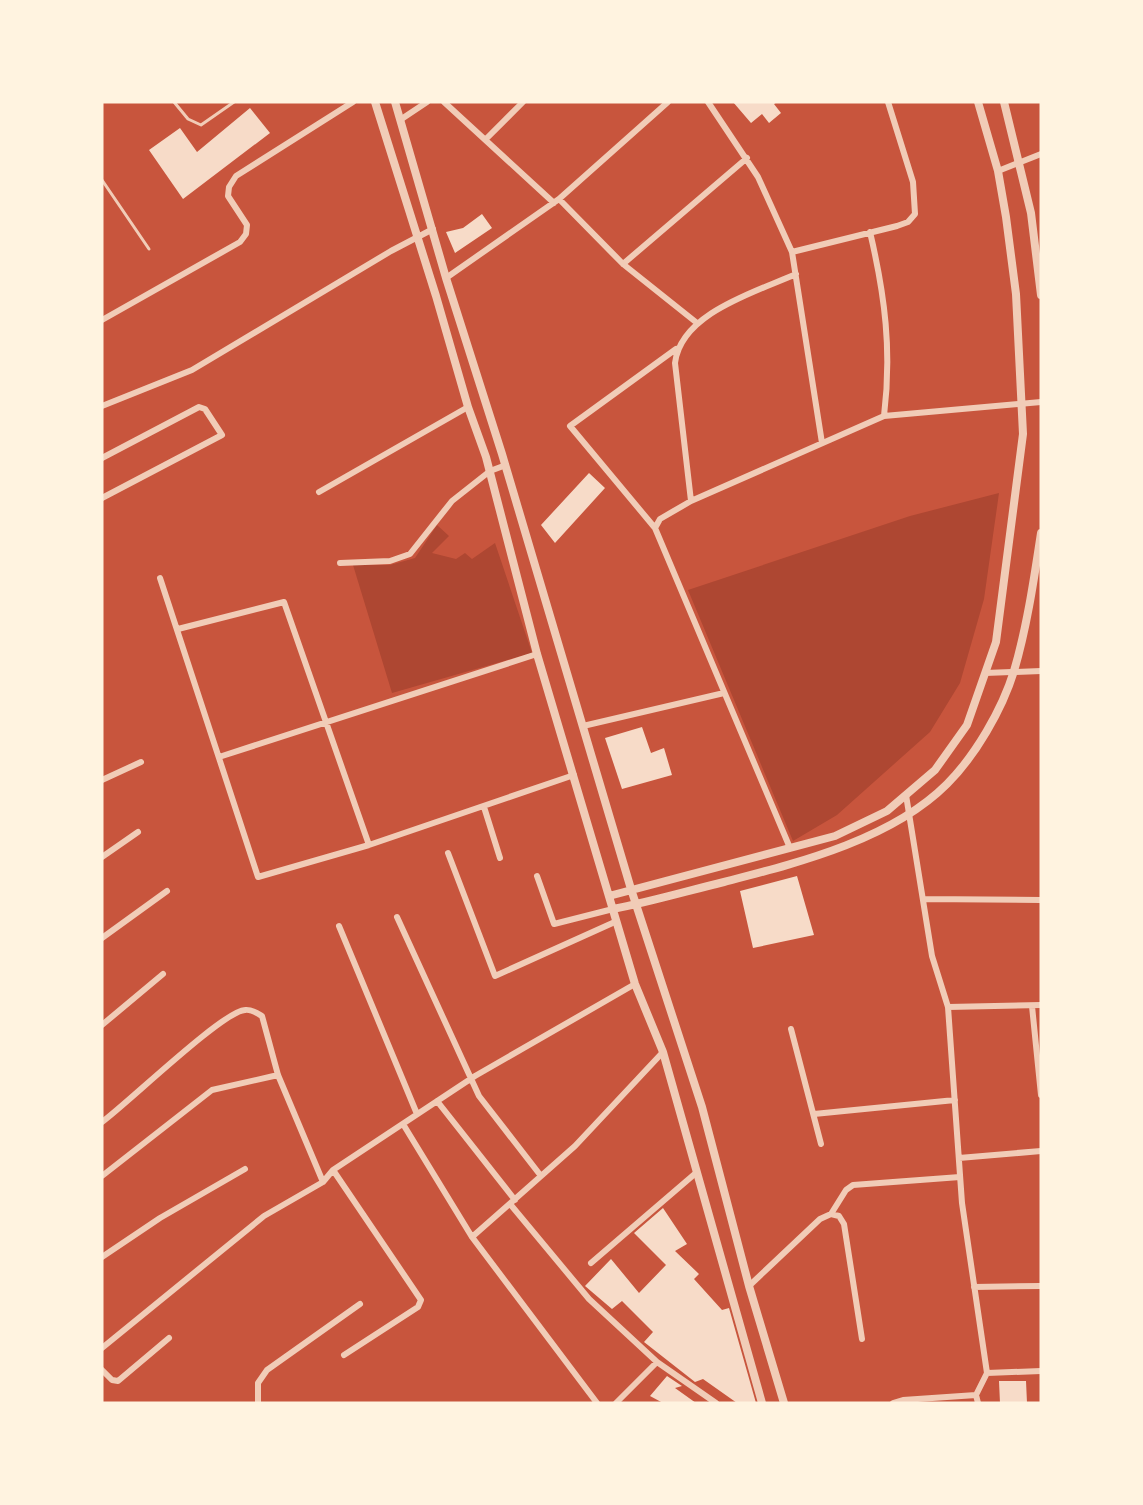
<svg xmlns="http://www.w3.org/2000/svg" width="1143" height="1505" viewBox="0 0 1143 1505" font-family="Barlow,sans-serif">
  <rect width="100%" height="100%" fill="#c8553d"/>
  <path fill="#ae4732" d="M999 493 984 599 960 683 930 732 837 815 793 841 688 590 910 516Z
    M437 525 449 536 432 553 456 559 465 553 472 559 495 543 532 653 392 693 353 565H390L415 558Z"/>
  <path fill="#f7dbc8" d="M733 102H777L774 104 781 113 769 123 762 114 751 123Z
    M250 108 270 133 183 199 149 150 180 128 197 152Z
    M482 214 492 228 455 253 446 232 463 228Z
    M589 473 605 488 555 543 541 525Z
    M642 727 651 753 664 748 672 775 622 789 605 738Z
    M797 876 814 935 753 948 740 891Z
    M663 1208 687 1244 675 1251 699 1274 694 1279 722 1310 729 1308 756 1403H737L703 1379 695 1382 644 1342 653 1332 622 1301 612 1309 585 1286 611 1259 639 1293 666 1265 634 1233Z
    M667 1376 682 1386 675 1388 696 1403H663L650 1396Z
    M999 1381H1026L1027 1403H1000Z"/>
  <g fill="none" stroke-linecap="round" stroke-linejoin="round">
    <path stroke="#f1ccb7" stroke-width="3" d="M174 102 188 119 201 125 234 102
      M102 180 149 249"/>
    <path stroke="#f1ccb7" stroke-width="6" d="M444 102 554 203
      M708 102 758 177 792 252 822 443
      M400 120 427 102
      M486 139 523 102
      M998 171 1041 154
      M559 199 623 264 697 323
      M870 232C885 296 892 351 884 416
      M792 252 897 226 908 222 915 214 913 182 888 102
      M623 264 747 158
      M446 278 559 199 668 102
      M102 320 240 242 246 234 247 225 228 196 229 187 236 176 353 102
      M102 406 192 370 391 251 433 229
      M102 458 199 407 205 409 222 435 102 498
      M319 492 468 407
      M691 501 675 363C681 313 756 292 796 274
      M655 528 570 426 676 349
      M340 563 390 561 410 554 452 501 490 471 506 465
      M160 578 258 877 369 845 574 775
      M178 629 284 602 369 845
      M985 673 1041 671
      M583 726 724 693
      M219 757 537 654
      M102 780 141 762
      M906 795 932 956 948 1007 962 1203 987 1373 976 1395 978 1403
      M484 807 500 858
      M790 848 655 528 660 519 691 501 884 416 1041 402
      M448 853 495 976 617 921
      M102 857 138 832
      M537 876 554 924 613 909
      M923 899 1041 900
      M397 917 479 1096 541 1176
      M339 926 417 1114
      M102 938 167 891
      M1032 1006 1041 1095
      M948 1007 1041 1005
      M102 1025 163 974
      M791 1029 821 1144
      M437 1101 515 1200
      M814 1114 955 1100
      M102 1122C128 1103 223 1011 245 1010 251 1009 257 1013 262 1016L278 1075 323 1182
      M403 1124 472 1237 597 1403
      M959 1158 1041 1151
      M333 1170 421 1300 418 1307 344 1355
      M102 1176 212 1090 278 1075
      M510 1204 589 1299 657 1362
      M831 1214 846 1190 853 1185 960 1177
      M472 1237 575 1146 663 1052
      M102 1257 160 1218 245 1169
      M591 1263 697 1172
      M749 1286 820 1219 831 1214 839 1216 844 1224 862 1339
      M974 1287 1041 1286
      M102 1348 264 1216 323 1182 333 1170 475 1076 635 984
      M102 1370 112 1380 118 1381 169 1338
      M987 1373 1041 1371
      M258 1403V1383L267 1370 360 1304
      M616 1403 657 1362 716 1403
      M893 1403 903 1400 976 1395"/>
    <path stroke="#f1ccb7" stroke-width="8" d="M375 102 436 296 468 407 486 457 537 654 635 984 663 1052 762 1403
      M395 102 446 278 502 454 631 889 702 1107 749 1286 784 1403
      M1004 102 1031 213 1041 295
      M609 896 835 836 887 811 935 770 967 725 996 642 1023 434 1016 294 1006 217 998 171 978 102
      M613 909C650 902 687 891 724 882 797 863 891 840 947 784 975 756 1002 710 1014 671 1027 627 1034 579 1041 533"/>
  </g>
  <rect width="1143" height="1505" fill="none" stroke="#fff3e0" stroke-width="207"/>
</svg>
